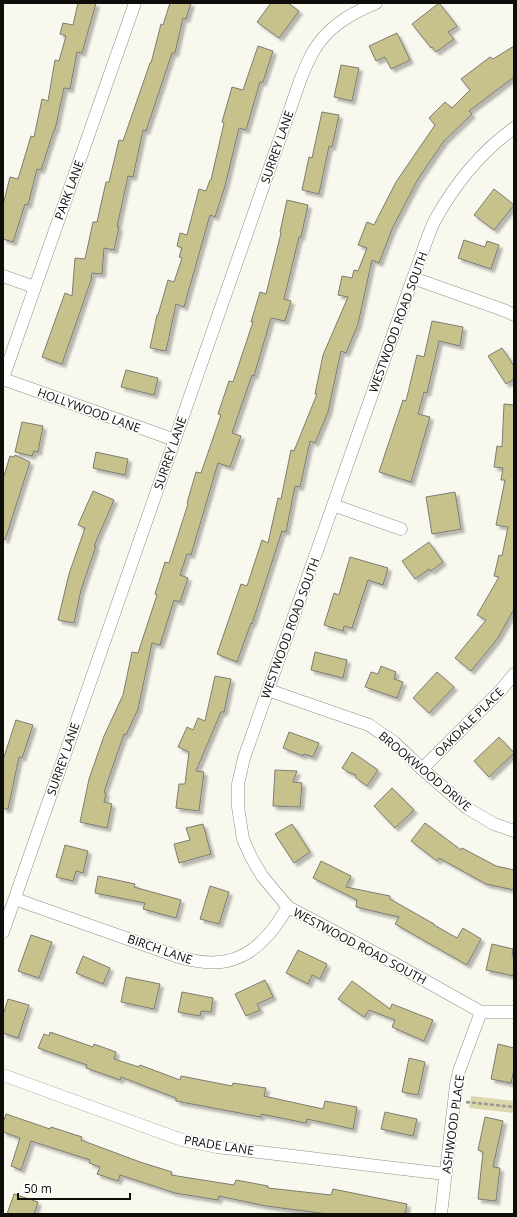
<svg xmlns="http://www.w3.org/2000/svg" width="517" height="1217" viewBox="0 0 517 1217" font-family="'Open Sans',sans-serif">
  <defs>
    <filter id="shadow"><feDropShadow dx="3.5" dy="3.5" stdDeviation="1" flood-color="#0004"/></filter>
  </defs>
  <rect width="100%" height="100%" fill="#f9f8ee"/>
  <path fill="#dcd8ae" d="M471 1096 514 1101V1113L469 1108Z"/>
  <path fill="#c7c28c" stroke="#7d7c73" filter="url(#shadow)" d="M78 3H96L82 53 77 52 70 89 64 88 55 130H54L41 170 37 169 28 205 25 204 13 242 3 239V205L10 177 18 179 31 136 34 137 42 99 48 101 55 60 59 61 66 36 60 34 63 23 73 25Z
    M170 3H191L186 19 183 18 175 53H172L146 131 143 130 133 177 128 176 117 227H119L114 250 104 248 102 274 92 273 91 280 62 364 42 357 65 293 72 296 75 258 85 259 93 222H97L106 182H109L119 140 123 141 150 63H151L161 24 163 25Z
    M271 3H288L299 11 279 38 257 22Z
    M439 3 457 26 448 32 454 39 436 52 432 47 431 48 412 24Z
    M397 33 410 60 391 69 385 57 376 61 369 46Z
    M258 46 273 51 263 82H260L246 130 239 128 225 186 215 217 210 215 184 307 176 304 166 351 150 348 157 315H158L168 280 174 282 182 258 179 257 182 248 177 246 180 233 187 235 199 189 206 191 210 180H211L224 123 222 122 232 87 243 90Z
    M514 46V77L469 111 472 114 444 141 418 179 392 229 379 263 372 260 358 324 346 353 341 351 328 412 315 443 310 441 300 487 295 486 286 532 282 531 252 624 251 623 237 662 217 654 241 584 247 586 262 540 268 543 278 498 281 499 291 450 294 451 317 394H315L323 355 348 297 338 295 342 276 352 278 354 270 358 271 367 248 358 245 367 222 374 225 396 182 435 125 429 118 445 102 452 108 470 90 461 79 490 57 493 59Z
    M341 65 359 68 352 101 334 97Z
    M322 112 339 115 332 147 329 146 319 194 302 190 309 157 312 158Z
    M494 189 514 205 494 230 474 215Z
    M287 200 308 205 301 237H299L284 299 291 301 285 321 271 318 254 376 252 375 232 433 241 436 230 467 218 463 191 555 187 554 180 575 188 578 180 602 174 600 160 645 152 643 138 709 126 735 124 734 104 792 106 793 104 802 112 804 107 828 80 822 89 779 104 736 123 695 132 652 138 653 157 595 155 594 165 562 169 563 188 504 187 503 196 472 201 473 221 415 218 414 229 381 233 382 253 322H251L260 292 266 294 281 233 280 232Z
    M464 240 485 247 487 241 499 245 491 269 458 258Z
    M432 321 463 327 460 346 439 341 427 393 424 392 418 414 430 417 411 482 379 472 403 400 406 401 417 355 424 357Z
    M502 348 514 366V379L506 384 488 356Z
    M126 370 158 378 154 395 121 387Z
    M504 404 514 405V609L498 638 471 671 455 658 486 620 477 615 499 577 494 576 499 555 502 556 508 527 496 525 505 480H501L503 468 494 467 497 446 502 447Z
    M22 422 43 426 38 452 34 451 32 456 15 452Z
    M96 452 128 459 125 475 93 468Z
    M15 455 30 462 5 540 3 539V479L10 456 14 457Z
    M93 491 114 500 94 546H96L81 590 74 623 58 620 69 574 85 528 78 525Z
    M455 492 461 529 432 534 426 497Z
    M429 542 443 562 431 571 429 569 415 579 402 561Z
    M350 557 388 568 383 585 368 580 352 628 344 626 343 631 324 625 334 593 339 595Z
    M315 652 347 660 343 678 311 670Z
    M381 666 396 672 394 679 403 682 397 698 365 687 371 672 378 674Z
    M437 672 454 687 429 713 413 698Z
    M215 676 231 679 224 712H221L196 771 204 772 199 811 176 808 179 784H185L189 752 178 747 187 727 193 730 198 718 205 721Z
    M16 720 33 725 22 758 19 757 8 809H3V760Z
    M289 732 319 743 313 757 304 754 303 756 283 748Z
    M499 737 514 753 489 777 474 761Z
    M352 752 378 770 367 786 356 778V775L348 772 342 768Z
    M275 770 297 771 293 782 302 783 300 807 273 806Z
    M392 788 414 810 395 828 374 806Z
    M425 823 461 850 462 848 496 866 514 870V890L486 884 439 858 437 861 411 841Z
    M203 824 211 854 179 863 174 844 190 840 186 828Z
    M292 824 310 852 294 863 275 834Z
    M65 845 88 851 83 873 76 871 73 881 56 877Z
    M321 861 351 876 346 887 390 896V899L434 924V925L457 938 463 928 481 939 467 965 395 924 399 917 356 907 357 900 313 878Z
    M98 876 135 884 134 887 181 900 176 918 143 909 145 903 95 893Z
    M210 886 229 892 219 924 200 919Z
    M31 935 52 942 39 978 18 971Z
    M492 944 513 949 512 956 514 957V976L486 970Z
    M298 950 327 964 320 979 312 975 308 984 286 973Z
    M83 956 110 968 103 984 76 973Z
    M126 977 160 984 154 1009 121 1002Z
    M265 980 273 997 257 1004 260 1010 246 1016 235 994Z
    M352 981 390 1009 392 1004 433 1020 424 1041 392 1027 395 1020 369 1010 364 1017 338 999Z
    M182 992 213 998 211 1012 201 1011 200 1016 178 1012Z
    M8 999 29 1005 18 1038 3 1033V1015Z
    M50 1032 93 1047 94 1044 116 1052 114 1059 139 1067 140 1065 180 1080 181 1076 232 1086 233 1083 266 1088 264 1096 323 1109 325 1101 357 1107 353 1129 307 1119 306 1123 261 1114V1117L176 1101V1098L121 1077 120 1080 86 1068 87 1065 38 1048 44 1034 49 1036Z
    M498 1044 514 1048V1070L511 1083 491 1079Z
    M409 1058 425 1062 418 1095 402 1092Z
    M385 1112 417 1119 413 1136 381 1129Z
    M6 1114 50 1129 51 1127 82 1137 81 1140 140 1162 172 1172 171 1175 234 1185 236 1180 268 1186V1188L331 1195 333 1189 407 1204 405 1214H328L266 1206 219 1196 218 1200 175 1193 120 1175 118 1181 97 1174 100 1167 89 1163 90 1160 31 1141 21 1170 11 1166 20 1138 3 1132V1123Z
    M485 1117 503 1121 493 1167 500 1168 496 1201 478 1199 483 1152 478 1150Z
    M14 1194 38 1202 34 1214H7Z"/>
  <g fill="none" stroke-linecap="round" stroke-linejoin="round">
    <g stroke="#909086" stroke-width="13">
      <path id="street" d="M514 128C481 152 455 184 435 220 427 236 420 261 413 278L244 758 238 784V807L243 839 251 857 262 876 288 907 383 957 481 1012H514
        M3 276 34 287
        M413 278 506 311 514 315
        M3 378 135 3
        M3 379 175 440
        M333 505 401 529
        M268 690 369 725 394 742 422 769 467 808 494 824 514 831
        M422 769 501 690 514 674
        M15 899 179 957C213 967 241 965 266 937 275 929 281 917 288 907
        M3 932 301 78C305 69 308 60 313 52 327 27 350 14 376 3
        M3 1075 182 1140 217 1147 445 1174
        M441 1214 456 1085 459 1071 481 1012"/>
    </g>
    <path stroke="#9a9992" stroke-width="2.5" stroke-dasharray="4 2" stroke-linecap="butt" d="M466 1102 514 1107"/>
    <use href="#street" stroke="#fff" stroke-width="12"/>
  </g>
  <g text-anchor="middle" dominant-baseline="central" stroke-width="3" stroke-linejoin="round" paint-order="stroke">
    <g font-size="12" fill="#0e0d0a" stroke="#fff">
      <text transform="translate(277 147) rotate(-71)">SURREY LANE</text>
      <text transform="translate(69 190) rotate(-70)">PARK LANE</text>
      <text transform="translate(398 322) rotate(-70)">WESTWOOD ROAD SOUTH</text>
      <text transform="translate(89 410) rotate(20)">HOLLYWOOD LANE</text>
      <text transform="translate(170 453) rotate(-71)">SURREY LANE</text>
      <text transform="translate(290 628) rotate(-70)">WESTWOOD ROAD SOUTH</text>
      <text transform="translate(469 722) rotate(-45)">OAKDALE PLACE</text>
      <text transform="translate(63 759) rotate(-71)">SURREY LANE</text>
      <text transform="translate(425 771) rotate(40)">BROOKWOOD DRIVE</text>
      <text transform="translate(360 946) rotate(28)">WESTWOOD ROAD SOUTH</text>
      <text transform="translate(160 949) rotate(19)">BIRCH LANE</text>
      <text transform="translate(453 1124) rotate(-82)">ASHWOOD PLACE</text>
      <text transform="translate(219 1145) rotate(9)">PRADE LANE</text>
    </g>
  </g>
  <rect width="517" height="1217" fill="none" stroke="#0e0d0a" stroke-width="8"/>
  <path d="M18 1193v6h112v-6" fill="none" stroke="#0e0d0a" stroke-width="2"/>
  <text x="24" y="1193" font-size="12" fill="#0e0d0a" stroke="#ffffff" stroke-width="3" paint-order="stroke">50 m</text>
</svg>
